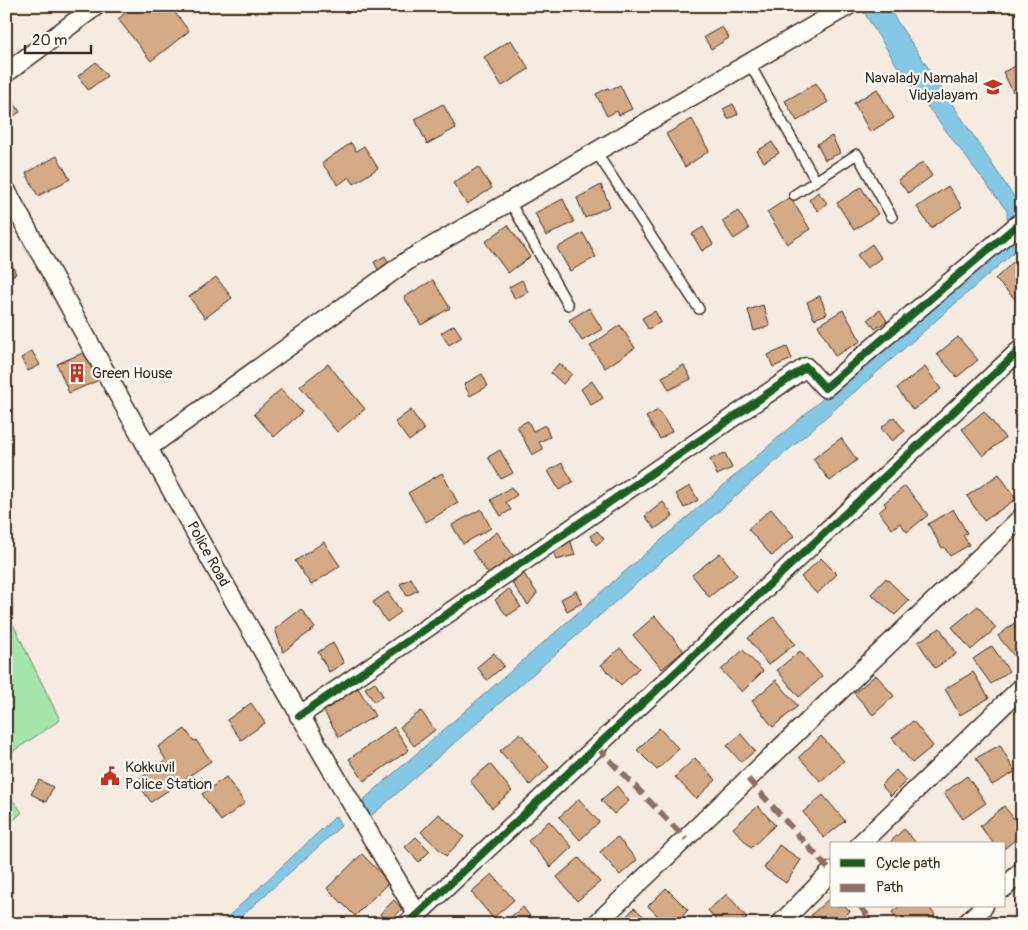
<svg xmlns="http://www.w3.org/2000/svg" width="1028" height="930" viewBox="0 0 1028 930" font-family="Pangolin,sans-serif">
  <rect width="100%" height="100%" fill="#f5ebe0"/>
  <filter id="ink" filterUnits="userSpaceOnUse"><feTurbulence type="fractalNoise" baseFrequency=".02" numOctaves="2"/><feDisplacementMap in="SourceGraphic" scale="10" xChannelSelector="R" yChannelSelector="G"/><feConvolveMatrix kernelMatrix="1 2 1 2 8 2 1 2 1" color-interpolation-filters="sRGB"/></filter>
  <g filter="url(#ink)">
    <path fill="#a5e4ac" stroke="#708765" d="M6 610 60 720 6 756Z
      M6 792 22 812 6 828Z"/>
    <path fill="#85c8e6" stroke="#678996" d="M860 6H887L1022 209V245L371 816 362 801 1008 237 1007 211 899 69Z
      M336 816 341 826 233 924H220Z"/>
    <path fill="#d4a986" stroke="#3b2a1e" d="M134 6H170L189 31 151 61 118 19Z
      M722 27 729 38 711 49 704 37Z
      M511 40 529 69 502 86 484 57Z
      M96 62 107 76 88 90 78 76Z
      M1018 65 1022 73V87L1013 92 1003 72Z
      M816 83 828 102 797 121 785 101Z
      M620 85 632 109 619 115 617 111 607 116 596 94 608 88 609 90Z
      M877 89 894 118 870 132 854 103Z
      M12 100 20 112 6 121V103Z
      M443 104 456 128 427 144 415 119Z
      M733 104 738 114 728 119 723 109Z
      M692 119 709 151 685 167 666 134Z
      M832 136 840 153 825 160 817 144Z
      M772 142 779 153 764 162 757 151Z
      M351 143 356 151 364 146 378 168 354 184 349 177 338 185 322 163Z
      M57 156 70 179 38 196 26 173Z
      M923 162 932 176 908 193 898 180Z
      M478 167 492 188 467 204 453 183Z
      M601 185 610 206 585 218 577 198Z
      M948 186 962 207 931 228 917 207Z
      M861 187 878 214 854 230 837 203Z
      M818 192 827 203 818 211 809 200Z
      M790 197 810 229 787 244 767 212Z
      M563 199 574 222 546 236 535 213Z
      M738 211 749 229 734 239 722 221Z
      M508 225 530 257 508 273 485 242Z
      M703 227 713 244 702 251 692 234Z
      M583 233 596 257 570 271 557 248Z
      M872 244 881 258 867 268 857 255Z
      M385 256 392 269 381 275 374 262Z
      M9 258 16 274 6 278V259Z
      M1013 262 1022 271V294L1016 300 995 279Z
      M216 277 232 298 205 318 189 297Z
      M433 280 450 308 421 325 404 297Z
      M522 280 528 292 515 299 509 287Z
      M820 296 827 314 814 319 807 302Z
      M763 305 770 326 754 331 748 310Z
      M589 308 602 329 582 341 569 320Z
      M843 310 861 341 835 356 818 325Z
      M880 310 887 321 875 329 868 319Z
      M655 311 661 322 648 329 642 318Z
      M454 325 462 337 449 345 441 333Z
      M620 325 635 348 605 368 590 346Z
      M958 337 978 360 957 377 937 354Z
      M787 347 792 359 773 367 768 355Z
      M32 351 40 365 28 371 21 358Z
      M85 352 97 381 69 393 57 364Z
      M559 363 572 374 563 384 551 373Z
      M328 364 365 409 337 432 300 386Z
      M684 365 691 379 669 390 662 377Z
      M925 367 941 389 913 410 897 388Z
      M482 374 488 386 470 396 464 384Z
      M592 381 603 398 591 405 581 389Z
      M281 389 302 412 274 437 254 414Z
      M411 410 424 430 409 441 395 422Z
      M658 410 672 431 660 439 646 417Z
      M984 411 1005 438 983 456 962 429Z
      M894 417 905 431 892 441 881 428Z
      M528 421 533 431 545 425 550 437 539 442 543 449 532 455 517 426Z
      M841 438 857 460 830 481 813 459Z
      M500 450 513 473 501 479 488 457Z
      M725 453 732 468 717 475 710 459Z
      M562 463 573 482 559 490 548 471Z
      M442 473 458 503 426 522 408 493Z
      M999 474 1016 499 984 521 967 496Z
      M690 486 698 500 684 508 676 494Z
      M905 486 928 515 907 532 900 523 892 529 879 512 886 506 884 503Z
      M511 487 517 495 506 502 511 510 501 516 491 500Z
      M663 502 673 516 655 529 645 516Z
      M481 509 491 528 463 544 452 525Z
      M771 509 794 536 772 556 748 529Z
      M953 509 967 533 963 535 969 545 950 556 944 547 942 548 928 524Z
      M597 531 604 539 596 545 590 536Z
      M497 532 514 557 489 575 472 551Z
      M570 539 575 555 556 560 552 544Z
      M324 542 340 566 311 585 295 561Z
      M720 553 737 575 709 597 692 575Z
      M821 558 837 574 817 594 801 577Z
      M524 574 537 593 528 605 512 583Z
      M411 578 418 590 407 596 400 584Z
      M886 578 909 601 895 615 871 594Z
      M509 589 521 607 507 616 495 600Z
      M576 591 582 603 567 611 561 599Z
      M388 592 401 612 387 622 373 602Z
      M978 606 996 628 971 650 952 627Z
      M301 609 315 628 283 652 275 629Z
      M655 616 684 651 662 669 633 635Z
      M774 617 795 644 768 665 748 638Z
      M1022 617V652L1015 657 998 636Z
      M940 628 956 654 935 668 918 642Z
      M333 643 344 663 329 672 318 652Z
      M992 646 1009 671 991 684 973 659Z
      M620 648 639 668 621 685 601 665Z
      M743 650 763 671 742 692 721 670Z
      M800 651 822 677 799 697 777 670Z
      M494 653 504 666 487 680 477 667Z
      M973 672 989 698 960 715 945 689Z
      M876 675 894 696 873 715 854 693Z
      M776 680 798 706 773 727 752 701Z
      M375 682 383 696 374 702 365 688Z
      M358 688 375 716 339 737 323 710Z
      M251 703 265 723 241 740 227 720Z
      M421 711 435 730 414 746 400 727Z
      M913 721 933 746 912 763 892 738Z
      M394 727 409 750 364 781 349 759Z
      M659 728 679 749 657 770 637 750Z
      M185 729 194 741 196 740 211 761 151 802 136 781 166 760 158 747Z
      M520 733 549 767 530 785 500 751Z
      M741 734 755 751 741 762 727 746Z
      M821 736 844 761 821 782 799 757Z
      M1000 745 1015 772 992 785 976 758Z
      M695 758 716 780 696 799 675 777Z
      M490 764 512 791 492 808 470 781Z
      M896 770 906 781 891 796 881 785Z
      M967 776 986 803 963 819 944 793Z
      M226 777 245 803 221 821 202 794Z
      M39 780 53 787 46 802 31 794Z
      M617 786 629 801 614 814 601 800Z
      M823 795 845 821 824 838 803 812Z
      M579 799 599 822 580 840 559 817Z
      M758 806 775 825 751 848 733 828Z
      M1004 806 1022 829V834L1004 849V844H994L980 826Z
      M439 814 464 837 446 856 421 832Z
      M549 821 572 847 551 867 528 841Z
      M904 829 917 844H888Z
      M416 837 430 851 419 862 405 847Z
      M617 837 637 860 620 875 600 852Z
      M779 845 801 860 786 883 764 868Z
      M362 854 389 882 355 916 327 888Z
      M579 858 600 882 577 901 557 877Z
      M492 874 514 900 493 918 471 892Z
      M666 888 688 910 675 924H666L648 906Z
      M727 894 747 918 740 924H719L708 910Z
      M832 896V906H845L850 911 837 924H819L811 915Z
      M394 900 402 909 388 923 380 914Z
      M900 906H928L935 915 924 924H901L892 912Z
      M523 907 536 924H506L504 922Z
      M634 908 647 919 643 924H633L626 917Z
      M1022 910V924H1007Z"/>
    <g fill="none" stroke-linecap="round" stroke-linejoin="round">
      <g stroke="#3b2a1e" stroke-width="12">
        <path id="service" d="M749 63 816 181
          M596 152 699 309
          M794 195 857 154 892 217
          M510 202 568 305"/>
      </g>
      <g stroke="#3b2a1e" stroke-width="21">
        <path id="minor" d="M6 73 96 6
          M6 190C138 435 275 676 417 914
          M148 448 410 259 848 6
          M299 716 806 367 825 388 1022 221
          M860 844 1022 687
          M1004 888 1022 871
          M407 924 1022 348
          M596 924 1022 517
          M780 924 832 871
          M966 924 984 906"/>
      </g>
      <use href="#service" stroke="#fdfcf7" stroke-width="9"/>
      <use href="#minor" stroke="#fdfcf7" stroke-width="18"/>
      <path stroke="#8d6e63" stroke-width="6" stroke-dasharray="12 6" stroke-linecap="butt" d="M597 747 686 839
        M748 779 832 873
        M860 906 874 924"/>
      <g stroke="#fdfcf7" stroke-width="11">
        <path id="cycleway" d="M299 716 806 367 825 388 1022 221
          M407 924 1022 348"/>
      </g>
      <use href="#cycleway" stroke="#1b5e20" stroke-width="8"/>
    </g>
  </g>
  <defs>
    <g id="school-bare" transform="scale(1.5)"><path d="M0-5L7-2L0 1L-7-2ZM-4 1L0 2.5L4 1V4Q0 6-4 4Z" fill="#c8321e" stroke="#fdfcf7" stroke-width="2.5" paint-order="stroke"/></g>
    <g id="building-bare" transform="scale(1.5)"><path d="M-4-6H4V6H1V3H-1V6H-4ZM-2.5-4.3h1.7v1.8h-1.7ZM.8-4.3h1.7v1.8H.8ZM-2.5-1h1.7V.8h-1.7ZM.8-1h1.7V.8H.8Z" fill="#c8321e" stroke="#fdfcf7" stroke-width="2.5" paint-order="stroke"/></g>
    <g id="civic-bare" transform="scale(1.5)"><path d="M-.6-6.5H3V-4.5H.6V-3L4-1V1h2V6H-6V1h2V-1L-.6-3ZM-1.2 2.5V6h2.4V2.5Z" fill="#c8321e" stroke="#fdfcf7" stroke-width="2.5" paint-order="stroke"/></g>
  </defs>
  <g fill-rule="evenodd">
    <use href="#school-bare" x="993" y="87"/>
    <use href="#building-bare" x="77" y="373"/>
    <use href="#civic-bare" x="110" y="776"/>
  </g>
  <g text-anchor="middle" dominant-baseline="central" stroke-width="4.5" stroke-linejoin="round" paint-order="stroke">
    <g font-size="15" fill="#3b2a1e" stroke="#fdfcf7" text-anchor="start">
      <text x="978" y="78" text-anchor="end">Navalady Namahal<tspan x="978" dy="17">Vidyalayam</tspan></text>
      <text x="92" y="373">Green House</text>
      <text x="125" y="767">Kokkuvil<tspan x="125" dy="17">Police Station</tspan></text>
    </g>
    <g font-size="15" fill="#3b2a1e" stroke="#fdfcf7">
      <text transform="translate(208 554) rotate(61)">Police Road</text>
    </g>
  </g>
  <rect width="1028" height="930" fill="none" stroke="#fdfcf7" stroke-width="25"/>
  <rect x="12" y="12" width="1003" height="905" fill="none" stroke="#3b2a1e" stroke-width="2" filter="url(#ink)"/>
  <rect x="830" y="842" width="175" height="65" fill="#fdfcf7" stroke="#afa8a0"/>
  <rect x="840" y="859" width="25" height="8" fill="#1b5e20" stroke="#afa8a0"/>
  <text x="876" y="868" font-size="15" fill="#3b2a1e">Cycle path</text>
  <rect x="840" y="884" width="25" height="8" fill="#8d6e63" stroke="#afa8a0"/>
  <text x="876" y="892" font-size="15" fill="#3b2a1e">Path</text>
  <path d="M25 45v8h66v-8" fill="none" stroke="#3b2a1e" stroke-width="2.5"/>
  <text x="32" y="45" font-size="15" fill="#3b2a1e" stroke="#fdfcf7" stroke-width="4" paint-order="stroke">20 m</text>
</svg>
